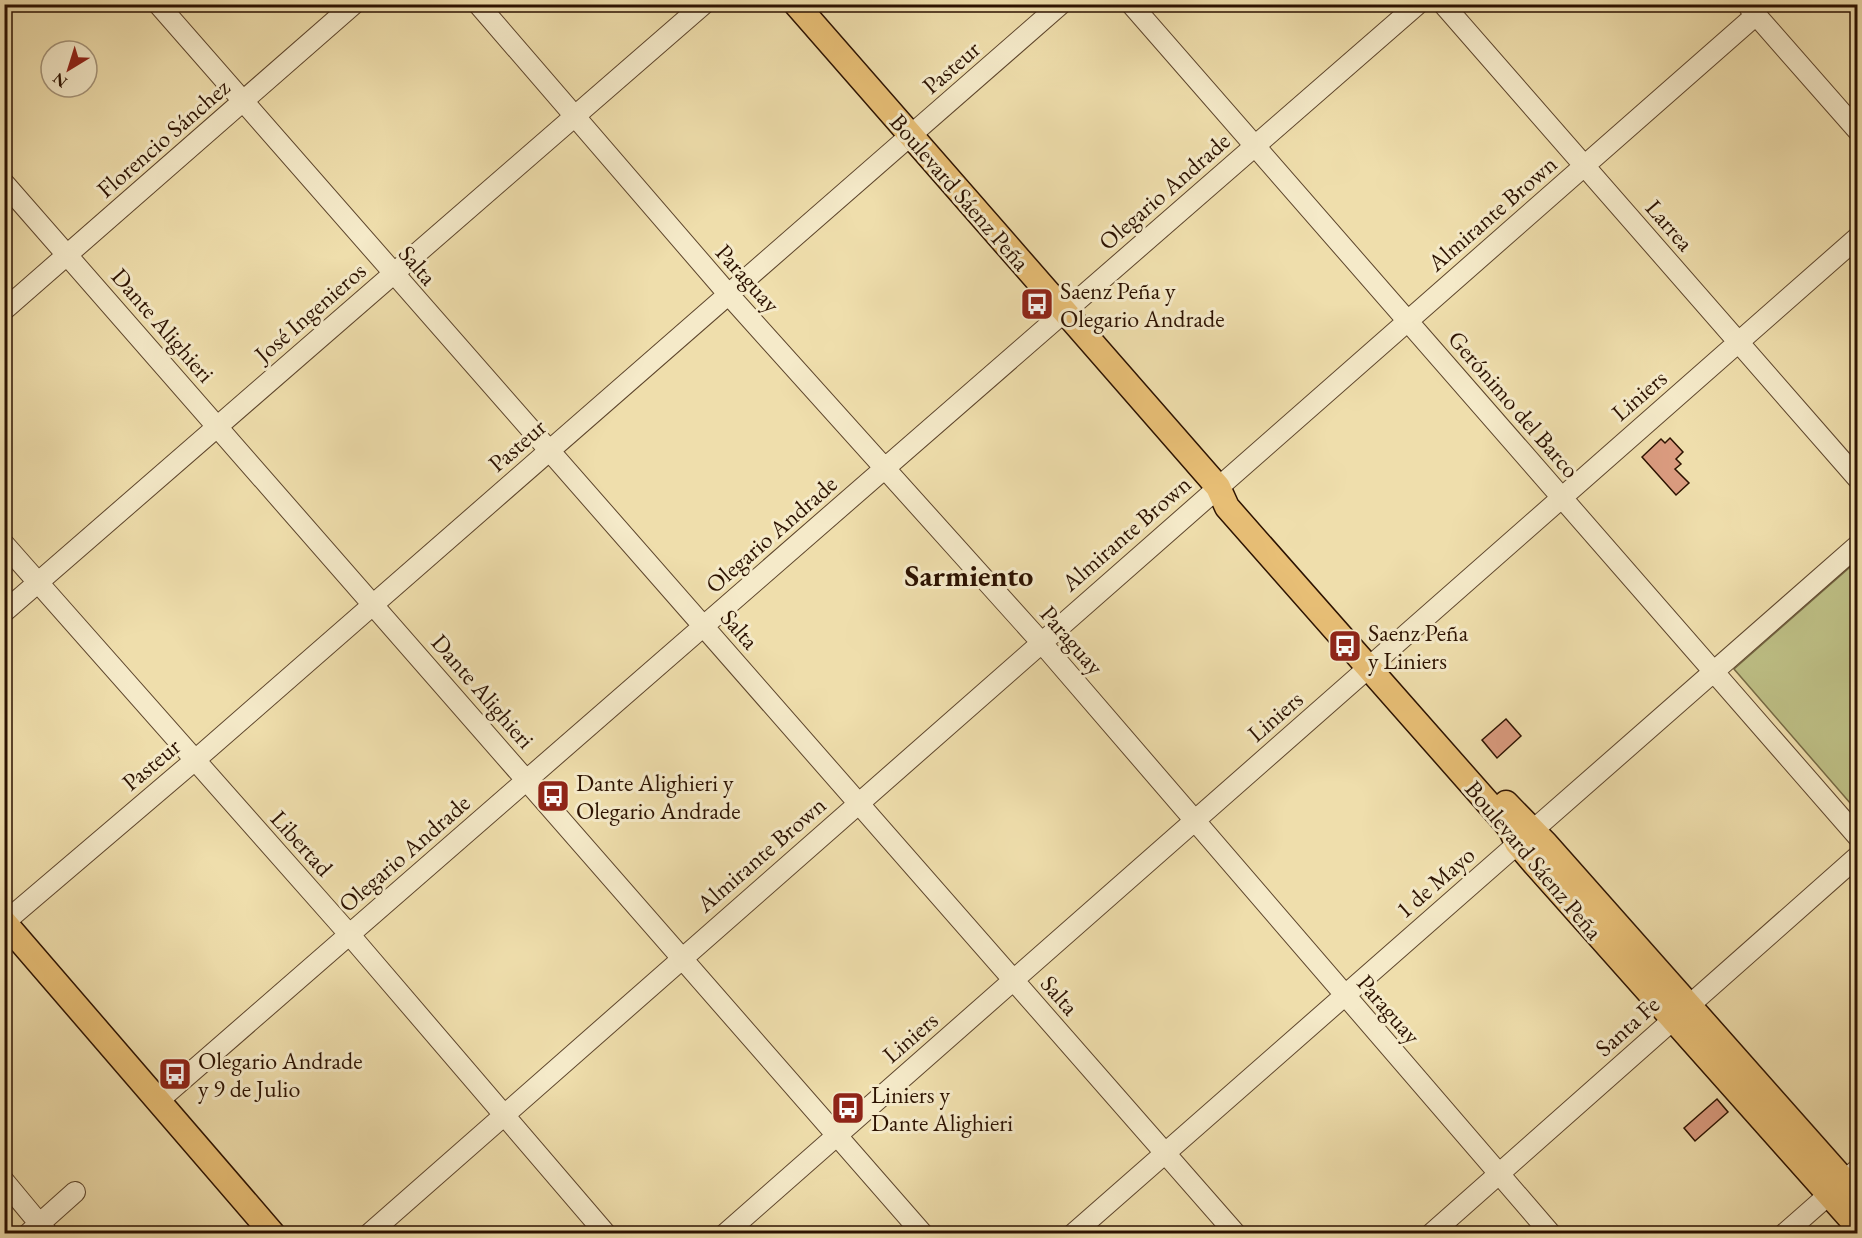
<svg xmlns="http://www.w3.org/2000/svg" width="1862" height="1238" viewBox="0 0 1862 1238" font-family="'EB Garamond',serif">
  <rect width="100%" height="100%" fill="#efdeac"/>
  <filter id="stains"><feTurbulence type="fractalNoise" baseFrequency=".00333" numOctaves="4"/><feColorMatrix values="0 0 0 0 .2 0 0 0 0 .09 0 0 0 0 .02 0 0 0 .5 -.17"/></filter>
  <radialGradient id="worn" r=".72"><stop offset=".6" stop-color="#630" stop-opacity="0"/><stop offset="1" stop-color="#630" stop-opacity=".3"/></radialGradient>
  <path fill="#bec086" stroke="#756944" stroke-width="1.5" d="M1857 561V811L1734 669Z"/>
  <path fill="#da9b7f" stroke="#2c1201" stroke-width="1.5" d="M1670 438 1683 452 1676 459 1681 464 1675 469 1689 483 1676 495 1642 457 1661 439 1665 443Z
    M1506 719 1521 736 1497 758 1482 740Z
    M1717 1099 1728 1112 1695 1141 1684 1128Z"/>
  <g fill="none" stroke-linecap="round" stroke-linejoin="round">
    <g stroke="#5d452c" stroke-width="22">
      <path id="minor" d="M158 4 1236 1234
        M478 4 729 295 1041 642 1551 1234
        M1131 4 1858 837
        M1443 4 1858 479
        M1749 7 1858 131
        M4 183 923 1234
        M4 310 354 4
        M4 544 349 934 606 1234
        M4 612 704 4
        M5 922 194 761 1061 4
        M157 1102 1418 4
        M4 1181 48 1234
        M28 1234 75 1192
        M369 1234 1756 15
        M725 1234 1858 237
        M1073 1234 1858 545
        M1431 1234 1858 856
        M1784 1234 1858 1169"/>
    </g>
    <g stroke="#2c1201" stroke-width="27">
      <path id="major" d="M796 4 1218 487 1227 507 1510 828 1517 843 1534 863 1858 1227
        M1506 803 1546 844 1858 1196
        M4 922 273 1234"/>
    </g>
    <use href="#minor" stroke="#f5eac9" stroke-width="20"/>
    <use href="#major" stroke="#e8bf76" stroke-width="24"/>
  </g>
  <defs>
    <g id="bus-square" transform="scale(1.725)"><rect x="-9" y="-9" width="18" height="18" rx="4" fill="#8f2418" stroke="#f5eac9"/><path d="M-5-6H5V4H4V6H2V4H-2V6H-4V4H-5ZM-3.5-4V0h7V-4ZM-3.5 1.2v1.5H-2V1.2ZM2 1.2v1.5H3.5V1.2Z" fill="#fff"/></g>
  </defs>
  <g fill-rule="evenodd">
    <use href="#bus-square" x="1037" y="304"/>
    <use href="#bus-square" x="1345" y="646"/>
    <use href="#bus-square" x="553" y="796"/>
    <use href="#bus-square" x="175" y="1074"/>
    <use href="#bus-square" x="848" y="1108"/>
  </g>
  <g text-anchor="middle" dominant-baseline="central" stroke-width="6" stroke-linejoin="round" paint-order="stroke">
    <g font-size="24" fill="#2c1201" stroke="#f5eac9">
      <text transform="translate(951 67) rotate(-41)">Pasteur</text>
      <text transform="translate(163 138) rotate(-41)">Florencio Sánchez</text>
      <text transform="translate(1164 191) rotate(-41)">Olegario Andrade</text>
      <text transform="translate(960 192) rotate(49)">Boulevard Sáenz Peña</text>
      <text transform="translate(1492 213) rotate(-41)">Almirante Brown</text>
      <text transform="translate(1670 225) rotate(49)">Larrea</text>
      <text transform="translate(418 265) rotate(49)">Salta</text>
      <text transform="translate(748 278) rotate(48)">Paraguay</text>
      <text transform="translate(310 312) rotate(-41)">José Ingenieros</text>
      <text transform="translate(163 325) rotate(49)">Dante Alighieri</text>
      <text transform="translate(1639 395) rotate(-41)">Liniers</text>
      <text transform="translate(1514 404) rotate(49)">Gerónimo del Barco</text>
      <text transform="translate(517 445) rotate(-41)">Pasteur</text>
      <text transform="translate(1126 533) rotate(-41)">Almirante Brown</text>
      <text transform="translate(771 534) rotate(-41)">Olegario Andrade</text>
      <text transform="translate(740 629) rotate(49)">Salta</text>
      <text transform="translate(1072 640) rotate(49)">Paraguay</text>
      <text transform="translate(483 691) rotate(49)">Dante Alighieri</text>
      <text transform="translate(1275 716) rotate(-41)">Liniers</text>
      <text transform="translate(151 764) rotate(-40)">Pasteur</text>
      <text transform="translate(302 843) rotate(48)">Libertad</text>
      <text transform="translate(404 853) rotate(-41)">Olegario Andrade</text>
      <text transform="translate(761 854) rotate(-41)">Almirante Brown</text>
      <text transform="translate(1534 860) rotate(50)">Boulevard Sáenz Peña</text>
      <text transform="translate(1435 882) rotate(-41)">1 de Mayo</text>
      <text transform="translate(1060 995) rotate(49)">Salta</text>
      <text transform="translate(1389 1009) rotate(49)">Paraguay</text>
      <text transform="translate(1627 1026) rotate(-42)">Santa Fe</text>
      <text transform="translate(910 1037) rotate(-41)">Liniers</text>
    </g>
    <g font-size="24" fill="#2c1201" stroke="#f5eac9" text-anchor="start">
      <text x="1060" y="290">Saenz Peña y<tspan x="1060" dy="28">Olegario Andrade</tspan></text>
      <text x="1368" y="632">Saenz Peña<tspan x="1368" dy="28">y Liniers</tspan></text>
      <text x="576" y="782">Dante Alighieri y<tspan x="576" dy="28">Olegario Andrade</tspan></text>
      <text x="198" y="1060">Olegario Andrade<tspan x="198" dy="28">y 9 de Julio</tspan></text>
      <text x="871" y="1094">Liniers y<tspan x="871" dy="28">Dante Alighieri</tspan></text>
    </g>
    <g font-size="30" font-weight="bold" fill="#2c1201" stroke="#f5eac9">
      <text x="969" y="575">Sarmiento</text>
    </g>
  </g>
  <rect width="1862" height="1238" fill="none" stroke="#efdeac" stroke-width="24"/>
  <rect x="6" y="6" width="1850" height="1226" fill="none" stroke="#2c1201" stroke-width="3"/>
  <rect x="12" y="12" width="1838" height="1214" fill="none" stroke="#2c1201" stroke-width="1.5"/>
  <g transform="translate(69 69) rotate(218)"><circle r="28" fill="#f5eac9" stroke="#a59479" stroke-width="1.5"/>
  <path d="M0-4.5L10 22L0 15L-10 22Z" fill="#8f2418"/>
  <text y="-9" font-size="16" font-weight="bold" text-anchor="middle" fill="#2c1201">N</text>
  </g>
  <rect width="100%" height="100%" filter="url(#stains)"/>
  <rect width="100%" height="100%" fill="url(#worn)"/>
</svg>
